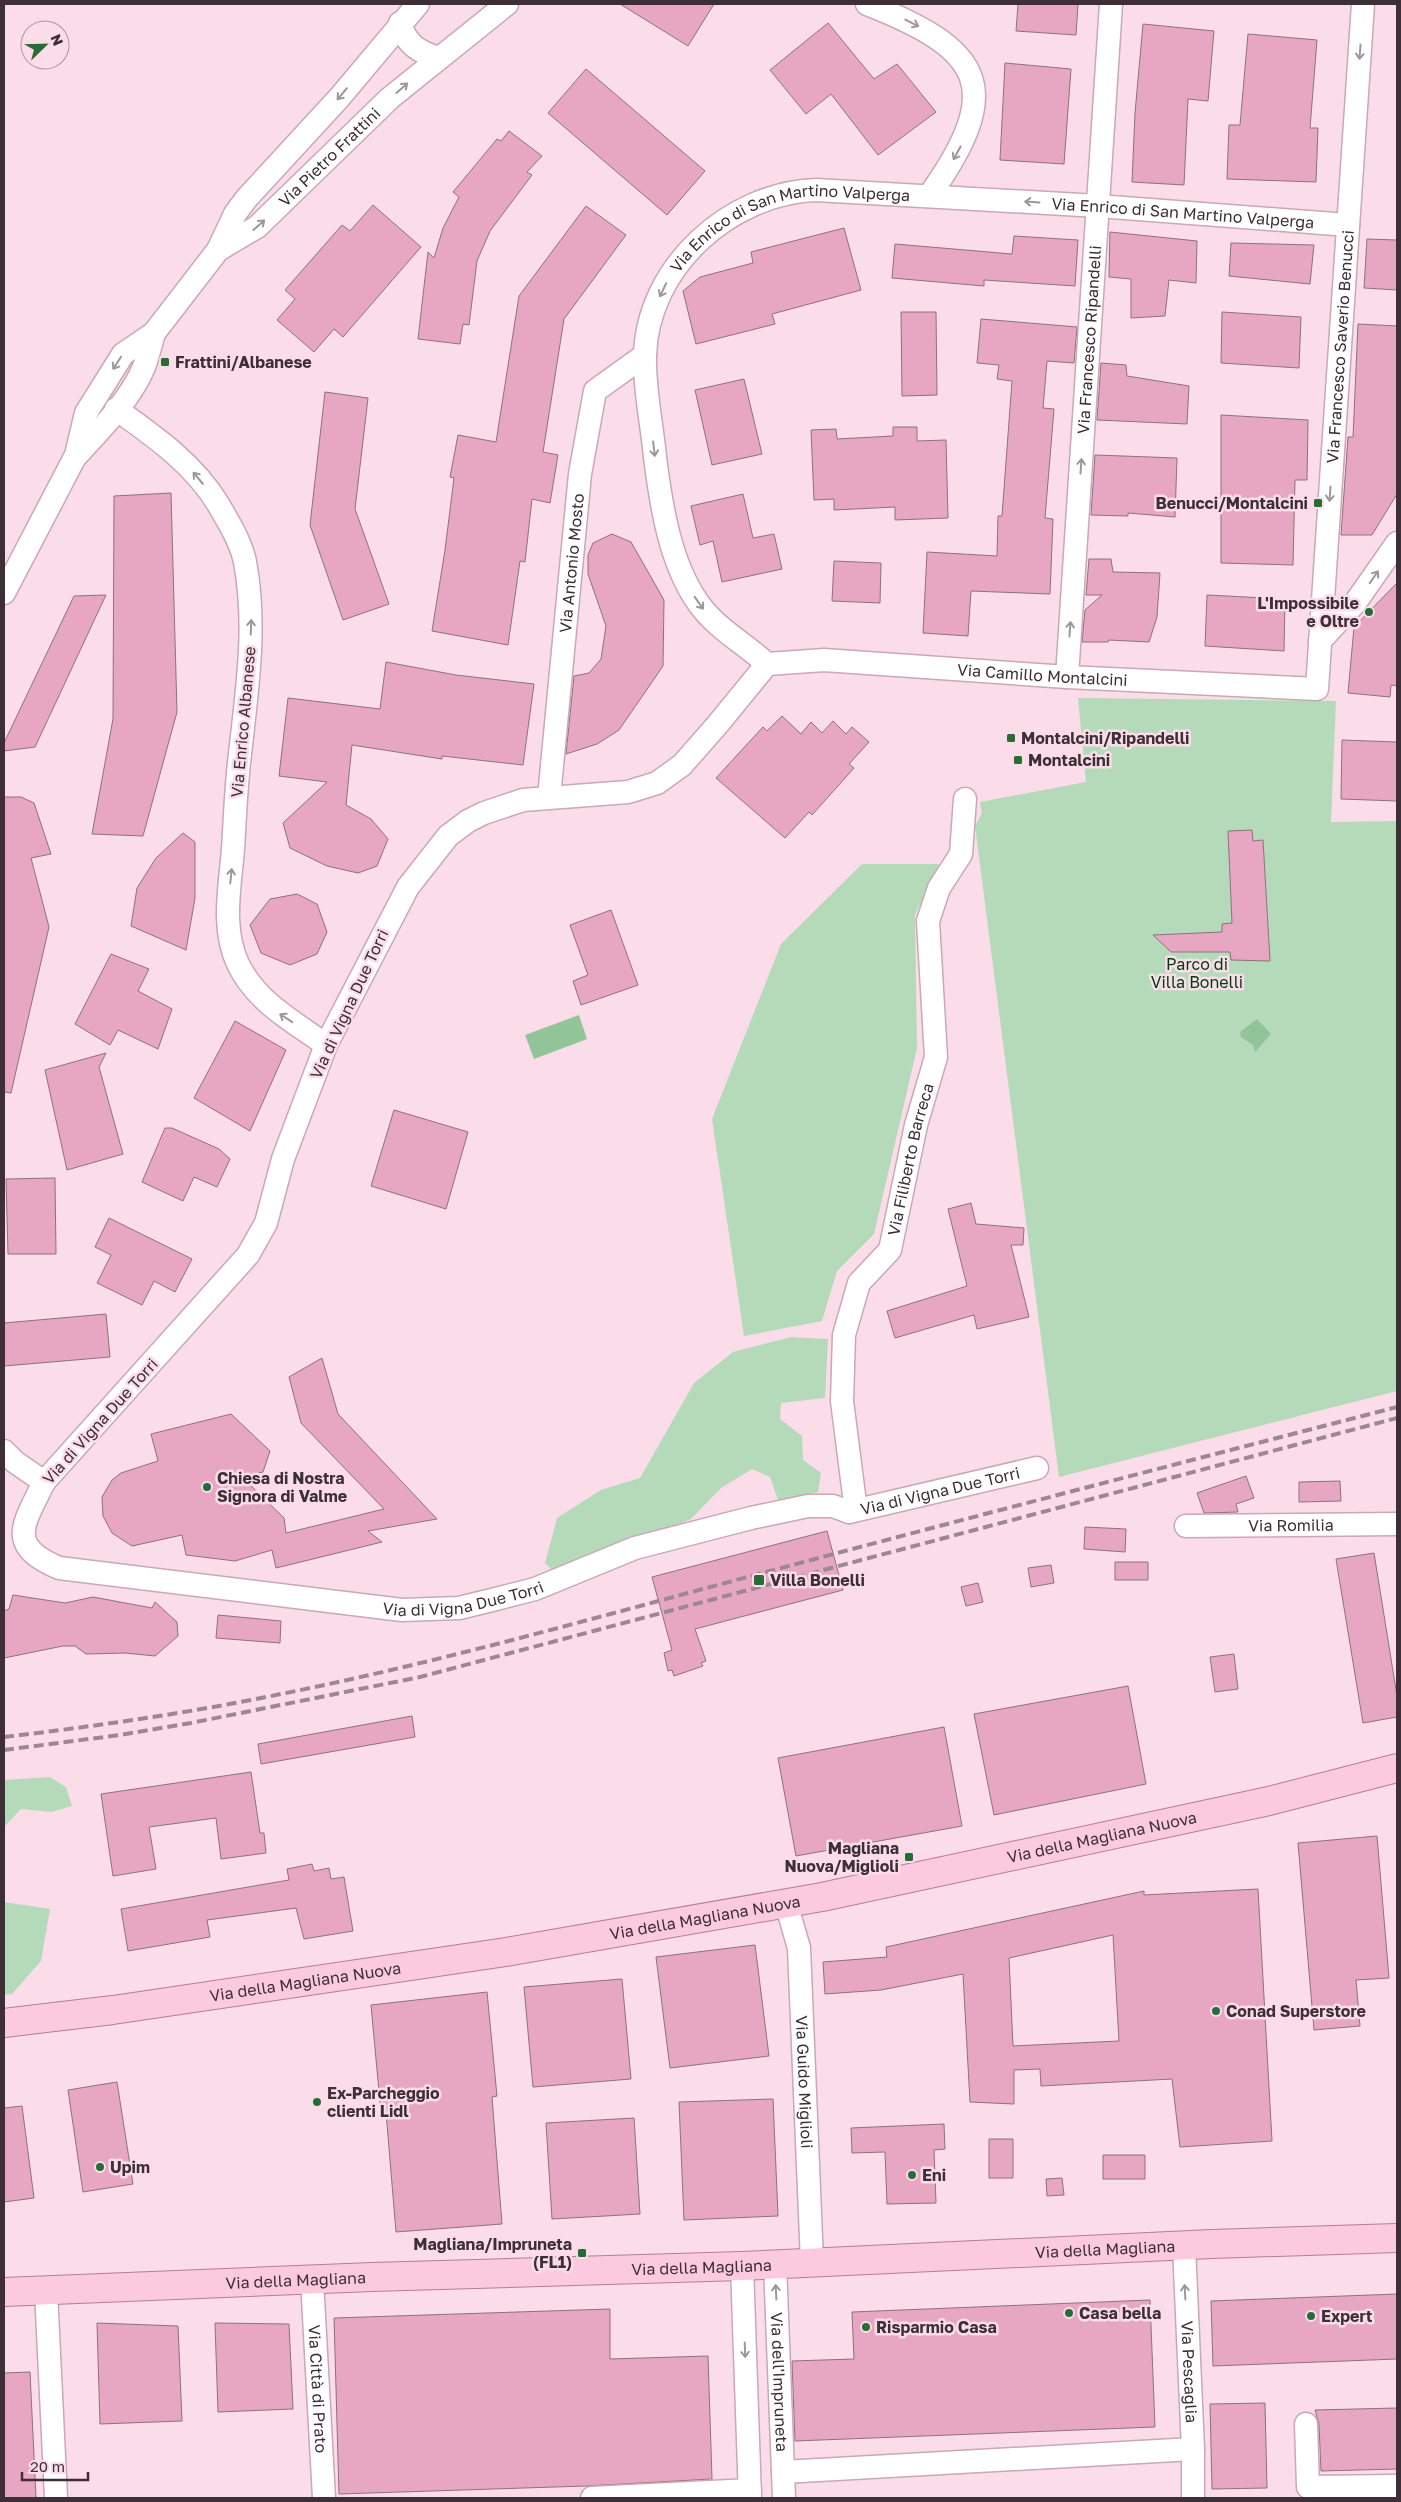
<svg xmlns="http://www.w3.org/2000/svg" width="1401" height="2502" viewBox="0 0 1401 2502" font-family="'Golos Text',sans-serif">
  <rect width="100%" height="100%" fill="#fadde9"/>
  <path fill="#b5dab9" d="M1078 698 1336 701 1331 822 1397 821V1391L1059 1477 975 826 982 813 980 802 1086 782Z
    M862 864H939L915 915 917 1048 874 1234 837 1271 822 1321 744 1336 712 1119 781 944Z
    M791 1337 828 1339 825 1398 781 1403 780 1419 802 1436 803 1460 821 1473 818 1492 779 1503 770 1477 752 1469 721 1488 691 1519 556 1574 545 1563 557 1518 601 1490 640 1478 694 1383 733 1352Z
    M50 1777 66 1787 72 1806 52 1812 21 1809 4 1827V1780Z
    M4 1902 50 1909 41 1961 12 1994 4 1995Z"/>
  <path fill="#91c498" d="M579 1015 587 1039 534 1059 525 1035Z
    M1257 1019 1271 1034 1255 1052 1253 1045 1241 1037 1240 1032Z"/>
  <path fill="#e7a7c2" stroke="#90707e" fill-rule="evenodd" d="M620 4H714L688 46Z
    M1018 4H1078L1076 35 1016 31Z
    M828 23 874 79 897 64 936 112 878 155 831 94 806 114 770 70Z
    M1143 24 1214 31 1208 101 1188 99 1184 185 1132 182 1135 113Z
    M1248 34 1317 40 1310 128H1318L1316 182 1227 179 1229 125H1240Z
    M1005 63 1071 69 1064 164 1000 160Z
    M586 69 705 171 667 215 548 113Z
    M509 131 542 156 527 172 532 175 490 231 477 261 469 325 463 324 460 344 418 339 428 252 434 258 443 228 459 197 453 192 497 139 501 141Z
    M373 205 421 247 343 337 334 329 314 352 277 320 295 299 285 290 342 225 350 231Z
    M586 206 626 235 564 319 543 452 558 455 550 503 532 499 525 562 520 561 508 645 432 631 445 550 454 478 450 477 458 435 496 442 519 296Z
    M844 228 861 290 772 314 775 324 696 344 683 291 700 277 753 263 751 252Z
    M1110 232 1197 241 1196 283 1169 280 1165 316 1131 318V279L1109 277Z
    M1014 236 1078 240 1075 286 984 280V286L892 278 895 244 1012 254Z
    M1367 239 1397 240V290L1364 288Z
    M1231 243 1314 245 1310 284 1229 276Z
    M901 312H936L937 395 902 396Z
    M1222 312 1301 317 1299 368 1221 363Z
    M981 319 1077 327 1074 363 1047 361 1043 408 1054 409 1045 518 1053 519 1050 594 971 591 968 636 923 633 927 552 997 556 998 516H1002L1012 381 997 379 999 365 977 363Z
    M1358 324 1397 326V494L1372 535H1341L1348 437H1353Z
    M1101 363 1126 365 1127 376 1189 386 1187 424 1097 420Z
    M744 379 762 454 712 465 695 390Z
    M325 392 368 398 355 509 389 604 343 620 310 525Z
    M1221 415 1308 420 1307 480H1295L1293 565 1221 563Z
    M893 427H917V441L946 440 948 518 895 520V507L834 510V499L814 500 811 430 836 429 837 439 893 436Z
    M1095 455 1177 458 1175 517 1128 513V516L1091 515Z
    M171 493 177 712 143 836 92 834 113 719 114 496Z
    M743 494 753 538 774 534 782 569 722 582 713 541 700 545 691 506Z
    M612 534 631 542 664 600 663 666 619 730 597 744 566 754 574 676 589 673 601 659 606 626 588 574V555L593 543Z
    M1089 559H1111L1113 572 1160 573 1157 617 1149 642 1109 640 1108 642H1082L1085 610 1102 595H1086Z
    M834 561 881 563 880 603 832 601Z
    M1397 583V686L1391 685 1390 697 1348 693 1354 627Z
    M106 595 35 747 4 751V743L74 596Z
    M1207 595 1285 599 1284 651 1205 646Z
    M386 662 456 675 534 684 523 765 442 756V759L352 745 346 805 371 819 388 839 377 866 358 873 327 866 290 848 283 823 327 782 279 776 288 698 380 709Z
    M782 716 801 734 811 722 822 733 833 721 846 734 852 727 869 742 849 764 854 768 812 815 809 812 785 838 716 778 763 727 767 731Z
    M1342 740 1397 742V801L1341 799Z
    M4 797H21L34 803 51 854 31 858 49 927 11 1093 4 1092Z
    M1252 830 1253 841 1263 840 1270 961 1231 960 1230 952H1171L1153 935 1222 932V924L1232 923 1228 831Z
    M183 833 195 842V898L186 950 131 926 137 888 156 858Z
    M297 894 317 904 327 932 317 954 290 965 261 953 250 925 270 899Z
    M611 910 638 985 581 1005 573 981 588 975 570 925Z
    M111 954 149 969 138 991 172 1009 158 1049 118 1030 110 1045 75 1024Z
    M235 1021 286 1050 250 1131 194 1098Z
    M106 1053 99 1067 123 1154 67 1170 45 1070Z
    M394 1110 468 1132 446 1209 371 1186Z
    M165 1128H172L219 1149 230 1159 217 1187 194 1177 183 1201 142 1182Z
    M55 1178 56 1254H8L6 1179Z
    M971 1203 976 1224 1024 1228 1023 1245H1011L1029 1317 977 1329 974 1315 895 1338 887 1311 967 1286 948 1209Z
    M109 1218 192 1259 175 1292 154 1281 142 1305 97 1283 111 1255 95 1247Z
    M106 1314 110 1357 4 1366V1323Z
    M322 1358 338 1414 437 1519 368 1531 382 1542 276 1568 272 1550 235 1561 186 1555 182 1535 132 1546 112 1533 103 1516 102 1497 112 1480 121 1473 158 1461 151 1434 231 1414 270 1451 263 1472 242 1477 284 1518 286 1533 384 1509 301 1423 289 1377Z
    M1246 1476 1254 1498 1236 1504 1238 1512 1204 1513 1197 1493Z
    M1340 1481 1341 1501 1299 1502V1482Z
    M1085 1527 1126 1529 1125 1552 1084 1549Z
    M827 1531 843 1590 695 1629 706 1661 701 1663 703 1666 674 1676 672 1670 668 1671 664 1653 672 1650 652 1577Z
    M1374 1553 1397 1696V1717L1363 1723 1336 1559Z
    M1115 1562H1148V1580H1115Z
    M1051 1565 1054 1583 1031 1587 1028 1568Z
    M978 1583 983 1602 966 1606 961 1587Z
    M13 1595 65 1603 93 1597 152 1608 155 1602 177 1622 178 1636 155 1656 125 1653 86 1654 75 1646H63L4 1658V1611L9 1609Z
    M218 1615 281 1621 280 1643 216 1638Z
    M1234 1654 1238 1689 1215 1692 1210 1657Z
    M1128 1686 1146 1784 994 1815 974 1714Z
    M412 1716 415 1737 261 1764 258 1744Z
    M944 1727 962 1826 796 1856 778 1758Z
    M251 1772 260 1833H264L266 1853 221 1859 216 1818 149 1827 156 1869 113 1876 101 1794Z
    M1377 1836 1389 1978 1356 1980 1360 2026 1314 2030 1298 1843Z
    M312 1864 314 1871 329 1868 331 1879 344 1877 353 1931 304 1939 296 1908 207 1920 210 1937 128 1951 121 1909 289 1880 287 1869Z
    M1258 1889 1272 2141 1180 2147 1172 2079 1041 2086 1040 2069 1014 2070V2104L970 2102 963 1974 881 1990 825 1994 823 1962 887 1957 886 1947 1144 1891V1895ZM1113 1935 1119 2041 1013 2046 1009 1958Z
    M755 1945 769 2056 670 2068 656 1957Z
    M622 1979 631 2079 533 2087 524 1987Z
    M487 1992 497 2096 492 2097 502 2224 396 2232 386 2112 381 2113 371 2005Z
    M117 2082 133 2184 83 2192 68 2090Z
    M773 2099 778 2216 684 2220 679 2102Z
    M22 2106 34 2198 4 2202V2108Z
    M634 2118 640 2214 552 2219 546 2123Z
    M944 2124 945 2149 934 2150 936 2203 887 2204 885 2152 852 2153 851 2128Z
    M989 2139H1013V2178H989Z
    M1103 2155H1145V2179H1103Z
    M1062 2178 1064 2195 1047 2196 1046 2179Z
    M1397 2294V2359L1213 2366 1211 2301Z
    M1150 2300 1155 2427 795 2441 792 2361 854 2359 852 2312Z
    M610 2309V2359L708 2356 712 2479 586 2486 339 2494 334 2318Z
    M97 2323 178 2326 182 2421 100 2424Z
    M215 2323 289 2324 293 2409 218 2412Z
    M30 2372 36 2498H4V2373Z
    M1265 2403 1267 2488 1212 2489 1210 2404Z
    M1397 2408V2469L1321 2471 1319 2424 1315 2410Z"/>
  <g fill="none" stroke-linecap="round" stroke-linejoin="round">
    <g stroke="#caa8b6" stroke-width="25">
      <g id="minor">
        <path d="M867 4C985 50 1005 89 929 196"/>
        <path d="M400 23C406 44 418 52 439 58"/>
        <path id="s1" d="M218 250 257 227 390 98 507 4"/>
        <path d="M116 409C154 436 194 464 218 504 228 521 241 542 245 562 257 626 247 690 240 754 236 786 235 817 233 849 230 887 221 928 238 964 257 1003 293 1021 326 1045"/>
        <path d="M77 455C101 429 130 400 144 367 148 356 151 344 154 333"/>
        <path d="M4 593 76 455 86 413 123 354 154 333 218 250 235 214 246 199 339 98 418 4"/>
        <path d="M1320 641 1355 603 1397 543"/>
        <path id="s2" d="M767 664 718 724 682 765 657 783 628 792 523 800 484 813 468 821 448 836 408 887 326 1045 283 1159 266 1223 248 1255 44 1482C24 1524 5 1545 59 1568L402 1610 459 1608 492 1600 535 1589 635 1548 751 1518 808 1506H833L849 1512 1037 1468"/>
        <path id="s3" d="M767 664 824 660 1067 677 1317 689 1363 4"/>
        <path id="s4" d="M767 664C745 644 716 628 699 604 670 564 661 505 655 457 652 424 644 389 645 356 647 267 730 193 816 190L1098 206 1348 225"/>
        <path id="s5" d="M1067 677 1111 4"/>
        <path id="s6" d="M549 797 580 474 595 391 645 355"/>
        <path d="M4 1451 15 1462 44 1482"/>
        <path id="s7" d="M849 1512 855 1503 842 1401 844 1335 859 1283 890 1250 916 1125 936 1057 928 921 939 888 961 854 965 799"/>
        <path id="s8" d="M1186 1526 1397 1524"/>
        <path id="s9" d="M786 1903 799 1948 812 2262"/>
        <path id="s10" d="M1184 2246 1193 2449V2498"/>
        <path id="s11" d="M775 2264 784 2498"/>
        <path d="M742 2266 750 2498"/>
        <path id="s12" d="M312 2280 324 2498"/>
        <path d="M46 2291 56 2498"/>
        <path d="M1306 2424 1308 2487 1397 2486"/>
        <path d="M783 2472 1193 2449"/>
        <path d="M592 2498 750 2490"/>
      </g>
    </g>
    <g stroke="#b77c96" stroke-width="30">
      <g id="major">
        <path id="s13" d="M4 2023 113 2010 506 1952 822 1897 1269 1801 1397 1768"/>
        <path id="s14" d="M4 2292 372 2277 742 2266 1212 2244 1397 2238"/>
      </g>
    </g>
    <use href="#minor" stroke="#fff" stroke-width="22"/>
    <use href="#major" stroke="#fbcadf" stroke-width="28"/>
    <path stroke="#9d8790" stroke-width="4" stroke-dasharray="10 5" stroke-linecap="butt" d="M4 1737C97 1726 189 1713 281 1694 446 1661 608 1614 770 1571 979 1515 1188 1461 1397 1407
      M4 1750 120 1735 191 1723 420 1677 1397 1418"/>
  </g>
  <defs><path id="oneway-shaft" d="M-6 0H5M1.5-3L5.5 0L1.5 3" fill="none" stroke-width="1.6" stroke-linecap="round" stroke-linejoin="round" transform="scale(1.25)"/></defs>
  <g stroke="#9e979a">
    <use href="#oneway-shaft" transform="translate(912 23) rotate(27)"/>
    <use href="#oneway-shaft" transform="translate(1360 52) rotate(94)"/>
    <use href="#oneway-shaft" transform="translate(402 88) rotate(-41)"/>
    <use href="#oneway-shaft" transform="translate(342 94) rotate(130)"/>
    <use href="#oneway-shaft" transform="translate(957 153) rotate(119)"/>
    <use href="#oneway-shaft" transform="translate(1032 202) rotate(-176)"/>
    <use href="#oneway-shaft" transform="translate(259 225) rotate(-41)"/>
    <use href="#oneway-shaft" transform="translate(663 290) rotate(115)"/>
    <use href="#oneway-shaft" transform="translate(117 363) rotate(123)"/>
    <use href="#oneway-shaft" transform="translate(654 449) rotate(83)"/>
    <use href="#oneway-shaft" transform="translate(1081 466) rotate(-86)"/>
    <use href="#oneway-shaft" transform="translate(198 478) rotate(-130)"/>
    <use href="#oneway-shaft" transform="translate(1330 494) rotate(94)"/>
    <use href="#oneway-shaft" transform="translate(1374 577) rotate(-55)"/>
    <use href="#oneway-shaft" transform="translate(699 603) rotate(55)"/>
    <use href="#oneway-shaft" transform="translate(251 627) rotate(-88)"/>
    <use href="#oneway-shaft" transform="translate(1070 629) rotate(-86)"/>
    <use href="#oneway-shaft" transform="translate(231 876) rotate(-84)"/>
    <use href="#oneway-shaft" transform="translate(286 1018) rotate(-146)"/>
    <use href="#oneway-shaft" transform="translate(776 2292) rotate(-93)"/>
    <use href="#oneway-shaft" transform="translate(1185 2292) rotate(-93)"/>
    <use href="#oneway-shaft" transform="translate(745 2350) rotate(88)"/>
  </g>
  <g fill="#276b36" stroke="#fadde9" stroke-width="2">
    <rect x="160" y="357" width="10" height="10" rx="2.5"/>
    <rect x="1313" y="498" width="10" height="10" rx="2.5"/>
    <circle cx="1369" cy="612" r="5"/>
    <rect x="1006" y="733" width="10" height="10" rx="2.5"/>
    <rect x="1013" y="755" width="10" height="10" rx="2.5"/>
    <circle cx="207" cy="1487" r="5"/>
    <rect x="753" y="1574" width="12" height="12" rx="2.5"/>
    <rect x="904" y="1852" width="10" height="10" rx="2.5"/>
    <circle cx="1216" cy="2011" r="5"/>
    <circle cx="317" cy="2102" r="5"/>
    <circle cx="100" cy="2167" r="5"/>
    <circle cx="912" cy="2175" r="5"/>
    <rect x="577" y="2248" width="10" height="10" rx="2.5"/>
    <circle cx="1069" cy="2313" r="5"/>
    <circle cx="1311" cy="2316" r="5"/>
    <circle cx="866" cy="2327" r="5"/>
  </g>
  <g text-anchor="middle" dominant-baseline="central" stroke-width="5" stroke-linejoin="round" paint-order="stroke">
    <g font-size="16" fill="#3d2f35" stroke="#fadde9">
      <text stroke="none"><textPath href="#s1" startOffset="146">Via Pietro Frattini</textPath></text>
      <text stroke="none"><textPath href="#s4" startOffset="976">Via Enrico di San Martino Valperga</textPath></text>
      <text stroke="none"><textPath href="#s4" startOffset="571">Via Enrico di San Martino Valperga</textPath></text>
      <text stroke="none"><textPath href="#s5" startOffset="338">Via Francesco Ripandelli</textPath></text>
      <text stroke="none"><textPath href="#s3" startOffset="894">Via Francesco Saverio Benucci</textPath></text>
      <text stroke="none"><textPath href="#s6" startOffset="235">Via Antonio Mosto</textPath></text>
      <text stroke="none"><textPath href="#s3" startOffset="276">Via Camillo Montalcini</textPath></text>
      <text transform="translate(243 722) rotate(-85)">Via Enrico Albanese</text>
      <text transform="translate(349 1004) rotate(-65)">Via di Vigna Due Torri</text>
      <text stroke="none"><textPath href="#s7" startOffset="372">Via Filiberto Barreca</textPath></text>
      <text transform="translate(100 1421) rotate(-48)">Via di Vigna Due Torri</text>
      <text stroke="none"><textPath href="#s2" startOffset="2166">Via di Vigna Due Torri</textPath></text>
      <text stroke="none"><textPath href="#s8" startOffset="105">Via Romilia</textPath></text>
      <text stroke="none"><textPath href="#s2" startOffset="1671">Via di Vigna Due Torri</textPath></text>
      <text stroke="none"><textPath href="#s13" startOffset="1114">Via della Magliana Nuova</textPath></text>
      <text stroke="none"><textPath href="#s13" startOffset="709">Via della Magliana Nuova</textPath></text>
      <text stroke="none"><textPath href="#s13" startOffset="304">Via della Magliana Nuova</textPath></text>
      <text stroke="none"><textPath href="#s9" startOffset="181">Via Guido Miglioli</textPath></text>
      <text stroke="none"><textPath href="#s14" startOffset="1102">Via della Magliana</textPath></text>
      <text stroke="none"><textPath href="#s14" startOffset="698">Via della Magliana</textPath></text>
      <text stroke="none"><textPath href="#s14" startOffset="292">Via della Magliana</textPath></text>
      <text stroke="none"><textPath href="#s10" startOffset="126">Via Pescaglia</textPath></text>
      <text stroke="none"><textPath href="#s11" startOffset="118">Via dell'Impruneta</textPath></text>
      <text stroke="none"><textPath href="#s12" startOffset="109">Via Città di Prato</textPath></text>
    </g>
    <g font-size="16" font-weight="bold" fill="#3d2f35" stroke="#fadde9" text-anchor="start">
      <text x="175" y="362">Frattini/Albanese</text>
      <text x="1308" y="503" text-anchor="end">Benucci/Montalcini</text>
      <text x="1359" y="603" text-anchor="end">L'Impossibile<tspan x="1359" dy="18">e Oltre</tspan></text>
      <text x="1021" y="738">Montalcini/Ripandelli</text>
      <text x="1028" y="760">Montalcini</text>
      <text x="217" y="1478">Chiesa di Nostra<tspan x="217" dy="18">Signora di Valme</tspan></text>
      <text x="770" y="1580">Villa Bonelli</text>
      <text x="899" y="1848" text-anchor="end">Magliana<tspan x="899" dy="18">Nuova/Miglioli</tspan></text>
      <text x="1226" y="2011">Conad Superstore</text>
      <text x="327" y="2093">Ex-Parcheggio<tspan x="327" dy="18">clienti Lidl</tspan></text>
      <text x="110" y="2167">Upim</text>
      <text x="922" y="2175">Eni</text>
      <text x="572" y="2244" text-anchor="end">Magliana/Impruneta<tspan x="572" dy="18">(FL1)</tspan></text>
      <text x="1079" y="2313">Casa bella</text>
      <text x="1321" y="2316">Expert</text>
      <text x="876" y="2327">Risparmio Casa</text>
    </g>
    <g font-size="16" fill="#003910" stroke="#fadde9">
      <text x="1197" y="964">Parco di<tspan x="1197" dy="18">Villa Bonelli</tspan></text>
    </g>
  </g>
  <rect width="1401" height="2502" fill="none" stroke="#3d2f35" stroke-width="10"/>
  <g transform="translate(45 45) rotate(67)"><circle r="24" fill="#fadde9" stroke="#ae97a1"/>
  <path d="M0-4L9 19L0 12L-9 19Z" fill="#276b36"/>
  <text y="-8" font-size="14" font-weight="bold" text-anchor="middle" fill="#3d2f35">N</text>
  </g>
  <path d="M22 2472v8h66v-8" fill="none" stroke="#3d2f35" stroke-width="2.5"/>
  <text x="30" y="2472" font-size="15" fill="#3d2f35" stroke="#fadde9" stroke-width="4" paint-order="stroke">20 m</text>
</svg>
